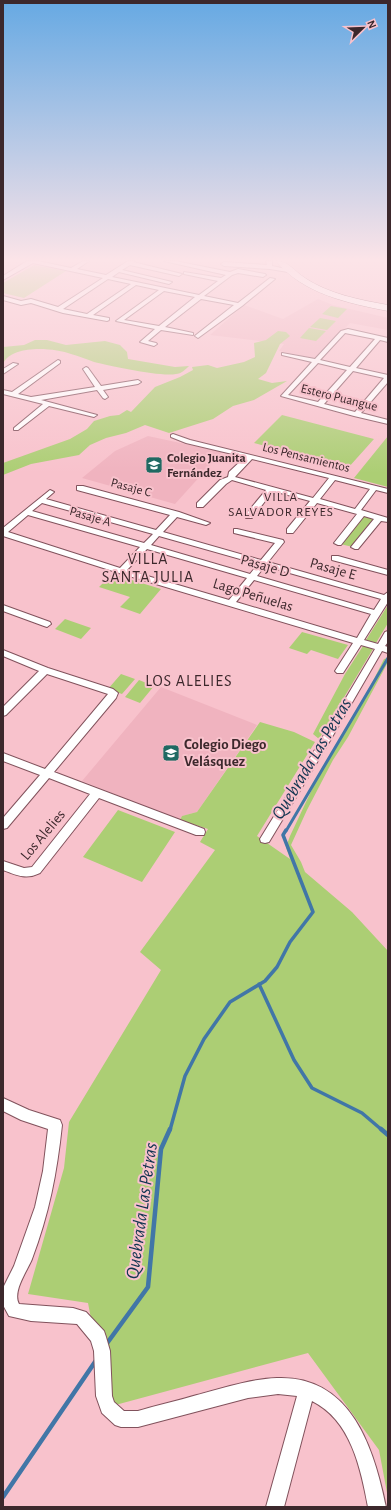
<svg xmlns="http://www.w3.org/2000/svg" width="391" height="1510" viewBox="0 0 391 1510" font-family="'Alegreya Sans',sans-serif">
  <rect width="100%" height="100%" fill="#f8c2cc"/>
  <path fill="#f0b3bf" d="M318 299 333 305 388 318V330L350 323 315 359 279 351 284 344 210 335 244 305 283 319Z
    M148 436 222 452 175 504 82 478 115 451Z
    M161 687 257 725 197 812 182 816 180 820 82 781Z"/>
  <path fill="#acce74" d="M34 265 66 271 24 298 3 293V283Z
    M331 306 347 309 338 318 322 314Z
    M320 318 336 321 327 330 310 327Z
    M309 328 326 331 316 341 300 338Z
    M278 331 286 332 290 336 280 344 266 373 258 379 272 383 287 381 254 400 233 406 213 419 169 433 145 425 126 433 106 438 90 445 79 455 31 464 3 475V463L70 439 87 429 94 421 110 416 119 415 127 410 131 412 155 387 180 377 193 370 192 367 208 365 217 368 244 362 255 357 254 343 266 340Z
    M35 340H47L66 345 105 341 120 345 127 352 128 359 175 367 189 366C186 369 181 374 176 374 160 377 111 366 94 362 86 359 79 356 71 354 54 348 12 344 3 364V347L24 345Z
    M282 415 374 439 348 468 254 443Z
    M388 436V487L354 478Z
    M362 514 376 518 353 547 340 544Z
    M112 574 161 589 140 614 120 607 130 597 99 587Z
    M388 605V623L376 643 366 640Z
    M65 619 91 628 81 639 55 629Z
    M302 632 348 645 338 659 311 650 307 654 289 648Z
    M363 646 373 649 319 739 313 734 345 674Z
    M388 658V662L348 737 333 760 307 810 291 845 301 862 305 872 352 912 388 951V1498L379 1450 308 1353 108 1407 88 1303 28 1294 64 1168 69 1122 161 970 140 952 215 850 200 842 208 829 180 820 182 816 197 812 260 722 294 732 315 742 257 836 290 859 286 847 290 836 322 768 359 709 384 659Z
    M121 674 135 679 122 694 108 689Z
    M139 680 154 686 140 703 125 697Z
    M118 810 175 832 142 882 83 857Z"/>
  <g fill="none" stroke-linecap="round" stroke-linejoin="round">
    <path stroke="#4176a7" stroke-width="3" d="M286 831 388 658"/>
    <path stroke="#4176a7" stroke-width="3.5" d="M259 984 294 1060 312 1088 362 1113 382 1130
      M170 1130 185 1076 204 1039 230 1002 265 981 277 967 290 942 313 912 283 835 286 830"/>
    <path stroke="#4176a7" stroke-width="4.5" d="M381 1129 388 1135
      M105 1346 148 1287 161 1149 170 1129
      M3 1497 97 1359"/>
    <g stroke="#81525c" stroke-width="2">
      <path id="minor" d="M27 261H38L71 268 83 261H89L77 269 106 275 128 261H134L133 262 182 274 179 276 130 265 122 270 172 282 169 284 119 272 112 277 199 295 218 281 184 274V272L221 278 226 275 164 261H175L230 272 238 269 265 274 266 275 263 277 238 273 232 275 204 296 238 303 270 278 275 279 242 306 198 338 195 336 196 335 234 305 201 299 165 327 193 333V335L161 330 148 341 156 343 157 344 154 346 140 342 155 329 116 321 159 290 136 285 93 315 109 318V320L107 321 63 313 31 303 21 305 3 300V296L21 301 31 299 58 307 103 278 33 263 3 280V276ZM108 279 131 284 87 314 63 309ZM164 291 195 297 159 326 124 320Z
        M266 261H272V266L291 270 288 272 270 269 224 266 221 264 224 262 267 265Z
        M348 329 388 338V342L380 340 356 368 388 375V382L361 413 388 420V424L354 416 281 396 312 362 282 355V353L315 359 341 331ZM345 333 375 339 350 367 320 360ZM318 363 347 370 318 402 288 395ZM353 371 384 378 355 412 324 404Z
        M58 360 60 361V363L18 394 31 397 95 387 83 369 86 367 88 368 101 386 138 380 141 382 138 384 103 390 108 397 105 399 103 398 97 390 41 400 97 415 94 417 49 406 18 430H14V428L43 404 3 394V390L12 392Z
        M13 363 18 364 3 374V369Z
        M173 434 190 440 388 489V493L376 490 361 510 388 518V522L381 521 358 549H355L351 547 374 519 364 516 341 545H338L334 543 357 514 317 503 293 533H287V529L310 501 273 491 252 518H246V514L266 490 232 480 226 484 203 507H197V503L220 480 228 477 229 472 245 457 186 443 171 437V435ZM252 459 329 478 313 498 235 477ZM335 480 370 489 355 509 320 499Z
        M77 486H83L179 512 210 523 206 525 177 517 163 532 261 560 275 543 234 533V529H237L283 540 284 542 268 562 384 595 388 592V602L364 640 378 644 385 632 388 631V642L385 646 388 647V653L382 651 328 744 269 842 265 843 261 842 260 839 321 740 375 649 361 645 343 673H337L335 671 353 643 119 573 3 536V528L50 490 54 492 46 499 156 530 170 515 77 490ZM42 503 153 534 144 543 32 511ZM28 515 140 547 120 568 8 532ZM159 536 258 564 250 574 151 545ZM147 549 247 578 229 600 127 570ZM265 566 381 599 374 610 257 576ZM254 580 371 614 357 638 236 602Z
        M332 556H338L388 570V575L332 560Z
        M3 605 50 622 51 624 47 627 44 626 3 611Z
        M3 650 48 668 113 689 118 693 116 698 54 772 204 829 205 832 204 835H196L99 798 40 873C26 880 16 875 3 870V861L24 868 32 867 90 794 49 778 7 828 3 829V818L40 775 3 761V753L45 769 108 694 47 674 6 715 3 716V707L39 671 3 656Z
        M3 1098 29 1110 60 1120 62 1125C57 1173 49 1214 32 1259 27 1271 12 1292 19 1304L73 1308 86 1312 104 1331 106 1337 110 1351 112 1396 114 1402 124 1411H138C158 1405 177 1401 197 1395 223 1388 250 1379 277 1378 351 1375 374 1448 386 1507H368C361 1469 351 1420 312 1401L284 1507H266L297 1396 278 1394 248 1398 138 1427H121L115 1425 102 1413 96 1396 94 1351 91 1341 77 1324 31 1321 9 1316 3 1305V1288L14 1266 35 1207 43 1171 48 1129 21 1120 3 1111Z"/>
    </g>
    <g stroke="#81525c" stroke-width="1">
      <path id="highway" d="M276 261C289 261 294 271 305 278 329 294 360 300 388 305V311C348 303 303 294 276 261Z"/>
    </g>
    <use href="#minor" fill="#fff" fill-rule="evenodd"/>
    <use href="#highway" fill="#fff" fill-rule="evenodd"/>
  </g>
  <linearGradient id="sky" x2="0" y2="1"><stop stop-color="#66a9e3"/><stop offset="0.55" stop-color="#fce4e8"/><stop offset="1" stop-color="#fce4e8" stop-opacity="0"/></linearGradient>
  <rect width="391" height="473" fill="url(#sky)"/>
  <defs>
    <g id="school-square" transform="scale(0.9)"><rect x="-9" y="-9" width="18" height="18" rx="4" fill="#1f6962" stroke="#f8c2cc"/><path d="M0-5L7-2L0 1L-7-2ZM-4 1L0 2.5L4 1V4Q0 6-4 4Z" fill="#fff"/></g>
  </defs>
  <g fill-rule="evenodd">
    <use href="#school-square" x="154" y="465"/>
    <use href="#school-square" x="171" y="753"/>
  </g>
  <g text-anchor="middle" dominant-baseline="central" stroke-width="4" stroke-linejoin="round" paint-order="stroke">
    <g font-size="13" fill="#3c282c" stroke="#f8c2cc">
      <text transform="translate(339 398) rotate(14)">Estero Puangue</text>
      <text transform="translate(306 458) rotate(14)">Los Pensamientos</text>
      <text transform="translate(131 488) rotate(15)">Pasaje C</text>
      <text transform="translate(90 517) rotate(16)">Pasaje A</text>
    </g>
    <g font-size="13" font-weight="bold" fill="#3c282c" stroke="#f8c2cc" text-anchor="start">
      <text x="167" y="458">Colegio Juanita<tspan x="167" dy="15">Fernández</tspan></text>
    </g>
    <g font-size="13" letter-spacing="1" fill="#3c282c" stroke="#f8c2cc">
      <text x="281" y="497">VILLA<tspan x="281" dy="15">SALVADOR REYES</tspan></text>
    </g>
    <g font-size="15" fill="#3c282c" stroke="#f8c2cc">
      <text transform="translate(265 566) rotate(16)">Pasaje D</text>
      <text transform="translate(333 569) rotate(16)">Pasaje E</text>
      <text transform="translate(253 595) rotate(17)">Lago Peñuelas</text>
      <text transform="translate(43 835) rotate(-50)">Los Alelies</text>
    </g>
    <g font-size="15" font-weight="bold" fill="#3c282c" stroke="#f8c2cc" text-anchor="start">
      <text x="184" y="744">Colegio Diego<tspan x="184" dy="17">Velásquez</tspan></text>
    </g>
    <g font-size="16" letter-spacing="1" fill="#3c282c" stroke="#f8c2cc">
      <text x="148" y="559">VILLA<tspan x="148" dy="18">SANTA JULIA</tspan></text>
      <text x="189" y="681">LOS ALELIES</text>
    </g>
    <g font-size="19" font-style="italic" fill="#123551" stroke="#f8c2cc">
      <text transform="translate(312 759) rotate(-59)">Quebrada Las Petras</text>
      <text transform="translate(142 1211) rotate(-82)">Quebrada Las Petras</text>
    </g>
  </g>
  <rect width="391" height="1510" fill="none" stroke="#3c282c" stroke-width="8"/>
  <g transform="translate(363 28) rotate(67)" stroke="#f8c2cc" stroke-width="3" paint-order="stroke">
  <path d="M0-3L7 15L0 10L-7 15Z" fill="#3c282c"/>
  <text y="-6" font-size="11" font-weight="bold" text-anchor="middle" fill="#3c282c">N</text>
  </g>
</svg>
